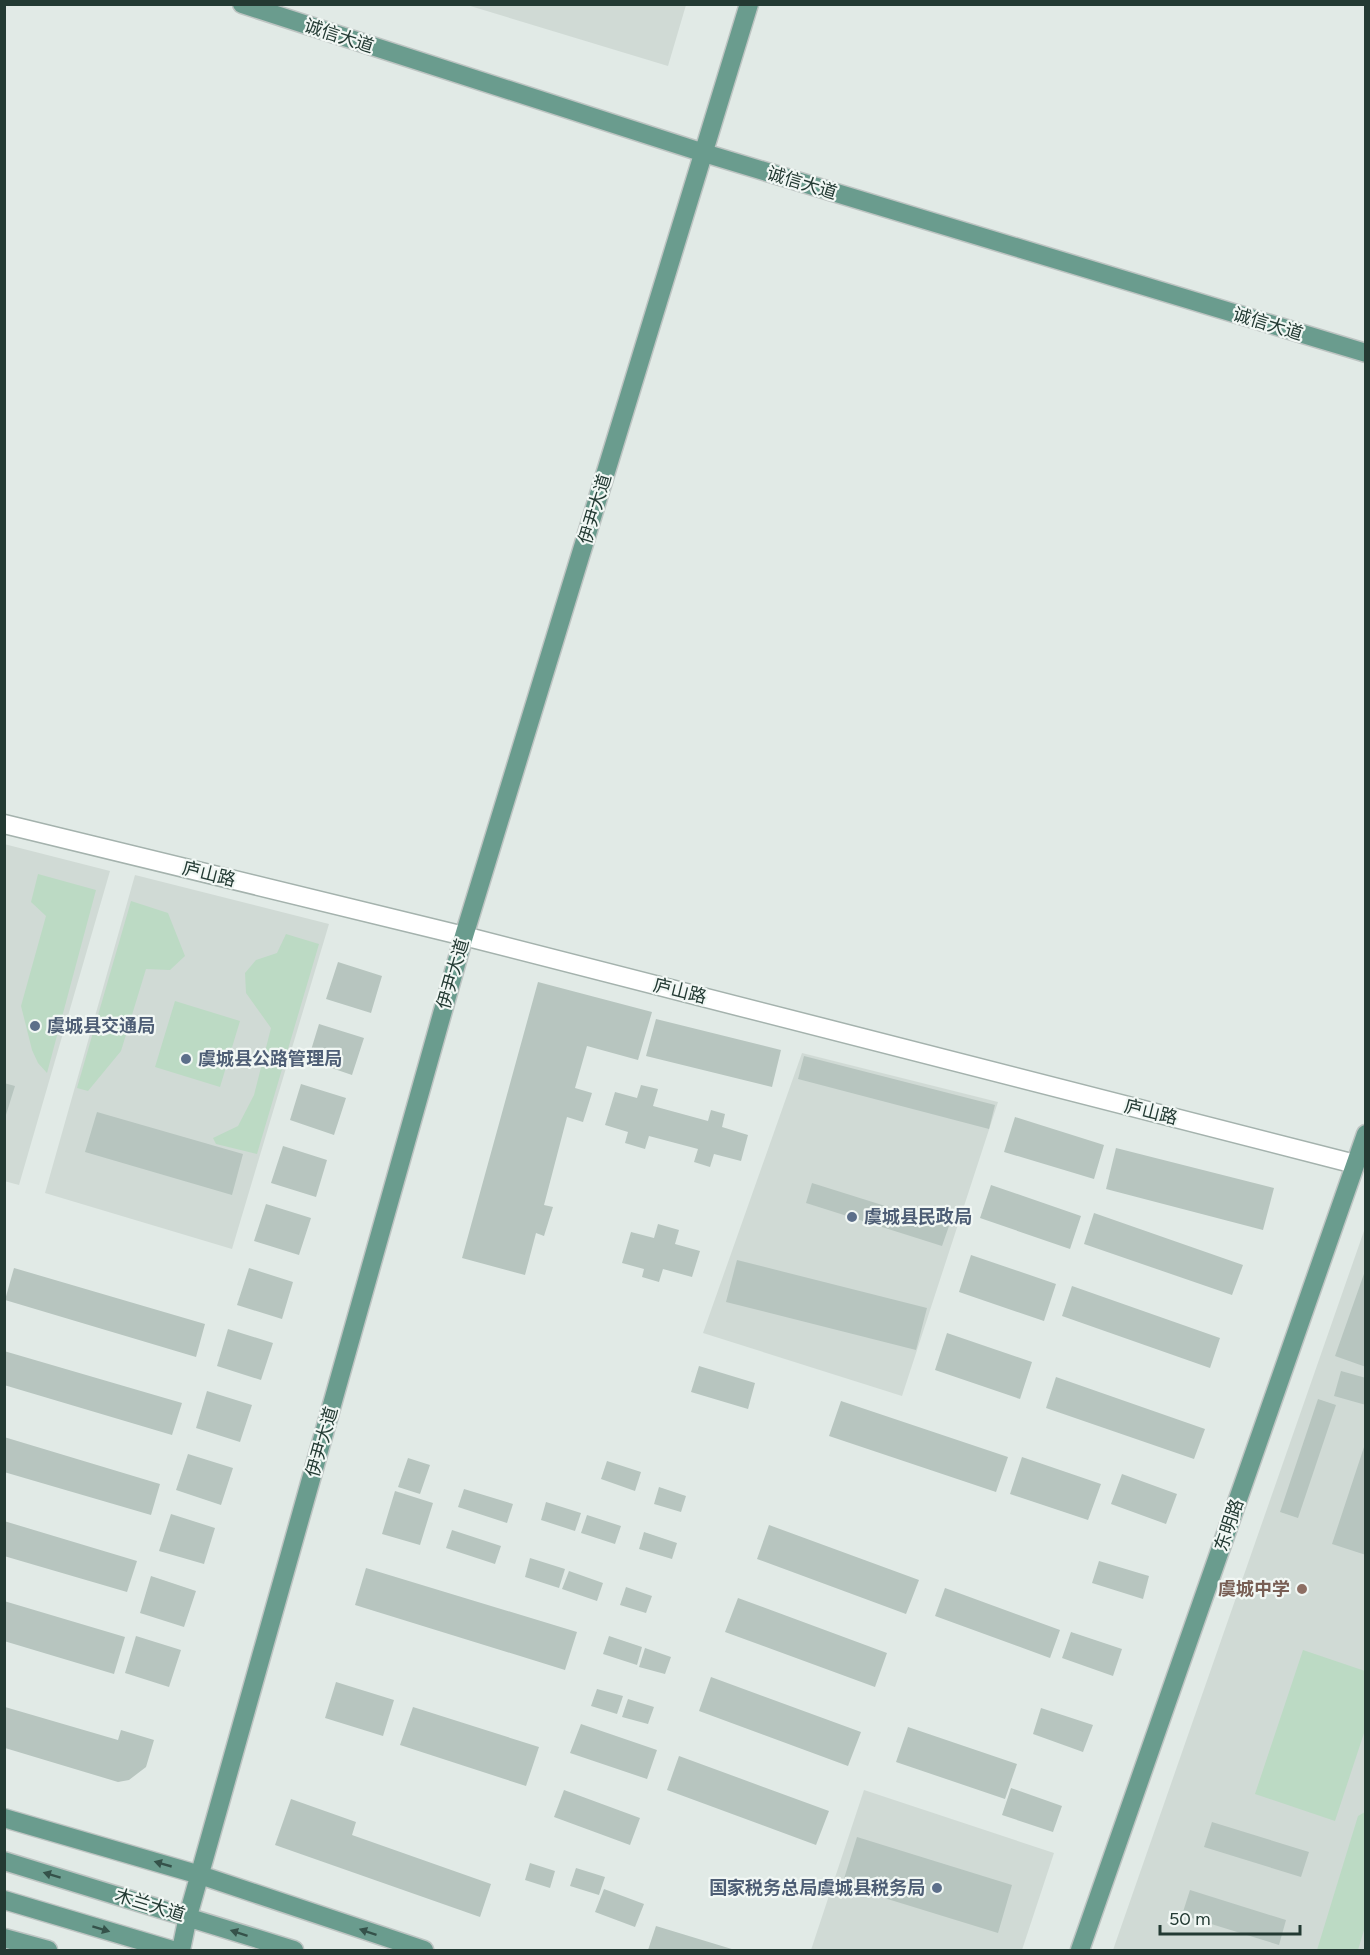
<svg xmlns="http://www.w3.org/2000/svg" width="1370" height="1955" viewBox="0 0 1370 1955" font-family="Figtree,'Noto Sans SC',sans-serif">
  <rect width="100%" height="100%" fill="#e1eae6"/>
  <path fill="#d0dad5" d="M467 5H686L668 66Z
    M4 844 110 871 19 1185 4 1181Z
    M135 875 329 924 232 1249 45 1193Z
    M802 1053 998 1102 902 1396 703 1333Z
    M1365 1228V1950H1113Z
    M864 1790 1054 1853 1022 1950H811Z"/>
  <path fill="#bcdac4" d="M38 874 96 890 47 1073 38 1063 32 1050 21 1006 46 916 31 902Z
    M131 901 168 913 185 956 170 970 146 969 121 1051 88 1091 77 1088Z
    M286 934 319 944 257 1154 216 1144 213 1138 238 1126 254 1095 271 1028 246 993 245 973 256 960 277 953Z
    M175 1001 240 1021 220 1087 155 1067Z
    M1303 1650 1365 1671V1730L1335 1821 1255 1794Z
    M1365 1812V1927L1358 1950H1317L1358 1816Z"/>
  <path fill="#b7c5bf" d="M338 962 382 976 371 1013 326 999Z
    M538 982 652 1012 638 1060 587 1046 575 1088 592 1093 583 1122 567 1117 544 1205 553 1207 544 1236 536 1233 525 1275 462 1258Z
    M656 1019 781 1050 772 1087 646 1056Z
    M319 1024 364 1038 352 1075 308 1060Z
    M804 1056 995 1105 989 1129 798 1079Z
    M4 1083 15 1086 5 1118H4Z
    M301 1084 346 1098 334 1135 290 1120Z
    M641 1085 658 1089 653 1106 708 1121 711 1110 725 1114 722 1127 748 1135 741 1161 714 1154 710 1167 694 1162 698 1149 649 1136 645 1149 625 1143 628 1132 605 1125 615 1092 637 1098Z
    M97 1112 243 1154 232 1195 85 1152Z
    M1015 1117 1104 1145 1094 1179 1004 1152Z
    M283 1146 327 1160 316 1197 271 1183Z
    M1116 1148 1274 1188 1263 1230 1106 1189Z
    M812 1183 949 1226 942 1246 806 1203Z
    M991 1185 1081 1216 1070 1249 980 1218Z
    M266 1204 311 1218 299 1255 254 1241Z
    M1094 1213 1243 1265 1232 1295 1084 1244Z
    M658 1224 679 1230 675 1244 700 1251 692 1277 663 1269 659 1282 642 1277 644 1269 622 1263 631 1232 654 1238Z
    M971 1255 1056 1284 1044 1321 959 1292Z
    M737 1260 927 1308 916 1350 726 1302Z
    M14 1268 205 1324 196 1357 5 1300Z
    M249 1268 293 1282 282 1319 237 1305Z
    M1365 1271H1366V1367L1335 1356Z
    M1072 1286 1220 1338 1210 1368 1062 1316Z
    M228 1329 273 1343 261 1380 217 1366Z
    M947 1333 1032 1362 1020 1399 935 1370Z
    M4 1351 182 1403 172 1435 4 1385Z
    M699 1366 755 1383 748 1409 691 1392Z
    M1341 1371 1366 1378V1405L1334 1396Z
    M1056 1377 1205 1429 1194 1459 1046 1408Z
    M207 1391 252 1405 240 1442 196 1428Z
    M1318 1399 1336 1405 1298 1518 1280 1512Z
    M841 1401 1008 1457 996 1492 829 1436Z
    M4 1437 160 1484 151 1515 4 1472Z
    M1365 1444H1366V1555L1332 1544Z
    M188 1454 233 1468 221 1505 176 1490Z
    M1022 1457 1101 1484 1088 1520 1010 1494Z
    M408 1458 430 1465 420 1494 398 1487Z
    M607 1461 641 1472 635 1491 601 1479Z
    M1122 1474 1177 1494 1166 1524 1111 1504Z
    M659 1487 686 1496 681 1512 654 1504Z
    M464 1489 513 1504 507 1523 458 1507Z
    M395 1491 433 1503 420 1545 382 1534Z
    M546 1502 581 1513 575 1531 541 1520Z
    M171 1514 215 1528 204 1564 159 1551Z
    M587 1515 621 1526 615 1544 581 1533Z
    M4 1521 137 1561 127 1592 4 1556Z
    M769 1525 919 1580 906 1614 757 1559Z
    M452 1530 501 1546 495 1564 446 1548Z
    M644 1532 677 1543 672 1559 639 1549Z
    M530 1558 565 1569 559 1588 525 1577Z
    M1099 1561 1149 1576 1143 1599 1092 1583Z
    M366 1568 577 1632 565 1670 355 1605Z
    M569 1571 603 1583 597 1601 562 1589Z
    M151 1576 196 1591 184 1627 140 1613Z
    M626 1587 652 1596 646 1613 620 1605Z
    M945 1588 1060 1630 1050 1658 935 1616Z
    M738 1598 887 1653 875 1687 725 1632Z
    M4 1601 125 1637 114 1674 4 1641Z
    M1071 1632 1122 1649 1113 1676 1062 1658Z
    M136 1636 181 1650 169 1687 125 1673Z
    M609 1636 642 1647 637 1665 603 1654Z
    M645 1648 671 1657 665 1674 639 1667Z
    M711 1677 861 1732 848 1766 699 1711Z
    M336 1682 394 1700 383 1736 325 1718Z
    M597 1689 623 1696 617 1714 591 1706Z
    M628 1699 654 1707 648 1724 622 1717Z
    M5 1707 118 1740 121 1730 154 1740 146 1767 129 1780 118 1782 5 1748Z
    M413 1707 539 1747 526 1786 400 1745Z
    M1041 1708 1093 1725 1083 1752 1033 1734Z
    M581 1724 657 1750 647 1779 570 1753Z
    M908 1727 1017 1764 1005 1799 896 1762Z
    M679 1756 829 1811 816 1845 667 1790Z
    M1011 1788 1062 1806 1053 1832 1002 1815Z
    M564 1790 640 1818 630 1845 554 1817Z
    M291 1799 356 1822 352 1835 491 1884 480 1917 275 1845Z
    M1212 1822 1309 1852 1301 1877 1204 1847Z
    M857 1837 1012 1885 998 1933 842 1885Z
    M530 1863 555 1871 550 1888 525 1880Z
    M576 1868 605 1877 599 1895 570 1886Z
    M604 1889 644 1904 635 1927 595 1912Z
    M1190 1890 1286 1920 1279 1945 1182 1915Z
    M656 1926 735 1950H648Z"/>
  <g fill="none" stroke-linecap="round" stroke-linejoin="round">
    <g stroke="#a4b2ad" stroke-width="21">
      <path id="minor" d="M4 824 464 936 1355 1164"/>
    </g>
    <g stroke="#bdc4c2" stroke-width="21">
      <path id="major" d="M242 4 704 153 1366 353
        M4 1818 200 1875 424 1950
        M4 1861 294 1950
        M4 1900 172 1950
        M4 1938 48 1950
        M181 1950 188 1916 464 936 749 4
        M1080 1950 1366 1134"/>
    </g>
    <use href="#minor" stroke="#fff" stroke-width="18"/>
    <use href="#major" stroke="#6a9c8e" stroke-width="18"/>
  </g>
  <defs><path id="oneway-solid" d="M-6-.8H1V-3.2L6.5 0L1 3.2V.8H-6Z" transform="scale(1.5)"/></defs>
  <g fill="#35524a">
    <use href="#oneway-solid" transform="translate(163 1864) rotate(-164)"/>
    <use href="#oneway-solid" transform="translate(52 1875) rotate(-163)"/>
    <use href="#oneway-solid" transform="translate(101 1929) rotate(17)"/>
    <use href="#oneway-solid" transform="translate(368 1932) rotate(-161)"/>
    <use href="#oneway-solid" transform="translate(239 1933) rotate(-162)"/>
  </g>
  <g fill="#5c6f8a" stroke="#f1f7f4" stroke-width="2">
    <circle cx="35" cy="1026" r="6"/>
    <circle cx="186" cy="1059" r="6"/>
    <circle cx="852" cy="1217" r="6"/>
    <circle cx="937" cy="1888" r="6"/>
  </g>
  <circle fill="#8d6e63" stroke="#f1f7f4" stroke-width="2" cx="1302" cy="1589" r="6"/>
  <g text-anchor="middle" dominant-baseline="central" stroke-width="4.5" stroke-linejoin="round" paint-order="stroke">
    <g font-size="18" fill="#233a33" stroke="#f1f7f4">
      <text transform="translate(339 36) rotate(18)">诚信大道</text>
      <text transform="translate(802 183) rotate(17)">诚信大道</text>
      <text transform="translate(1268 324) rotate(17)">诚信大道</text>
      <text transform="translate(595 509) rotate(-73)">伊尹大道</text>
      <text transform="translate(209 874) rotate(14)">庐山路</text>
      <text transform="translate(453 974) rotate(-74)">伊尹大道</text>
      <text transform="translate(680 991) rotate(14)">庐山路</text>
      <text transform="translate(1151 1112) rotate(14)">庐山路</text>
      <text transform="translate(322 1442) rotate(-74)">伊尹大道</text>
      <text transform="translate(1229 1525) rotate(-71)">东明路</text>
      <text transform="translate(150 1905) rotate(17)">木兰大道</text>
    </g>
    <g font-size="18" font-weight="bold" fill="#4e5e75" stroke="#f1f7f4" text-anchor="start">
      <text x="47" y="1026">虞城县交通局</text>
      <text x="198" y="1059">虞城县公路管理局</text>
      <text x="864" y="1217">虞城县民政局</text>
      <text x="925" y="1888" text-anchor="end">国家税务总局虞城县税务局</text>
    </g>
    <g font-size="18" font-weight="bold" fill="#785e54" stroke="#f1f7f4" text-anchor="end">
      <text x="1290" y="1589">虞城中学</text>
    </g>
  </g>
  <rect width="1370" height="1955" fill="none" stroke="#233a33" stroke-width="12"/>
  <path d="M1160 1925v9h140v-9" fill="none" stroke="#233a33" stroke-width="3"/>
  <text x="1169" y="1925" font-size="18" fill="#233a33" stroke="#f1f7f4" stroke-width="4.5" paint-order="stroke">50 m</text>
</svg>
